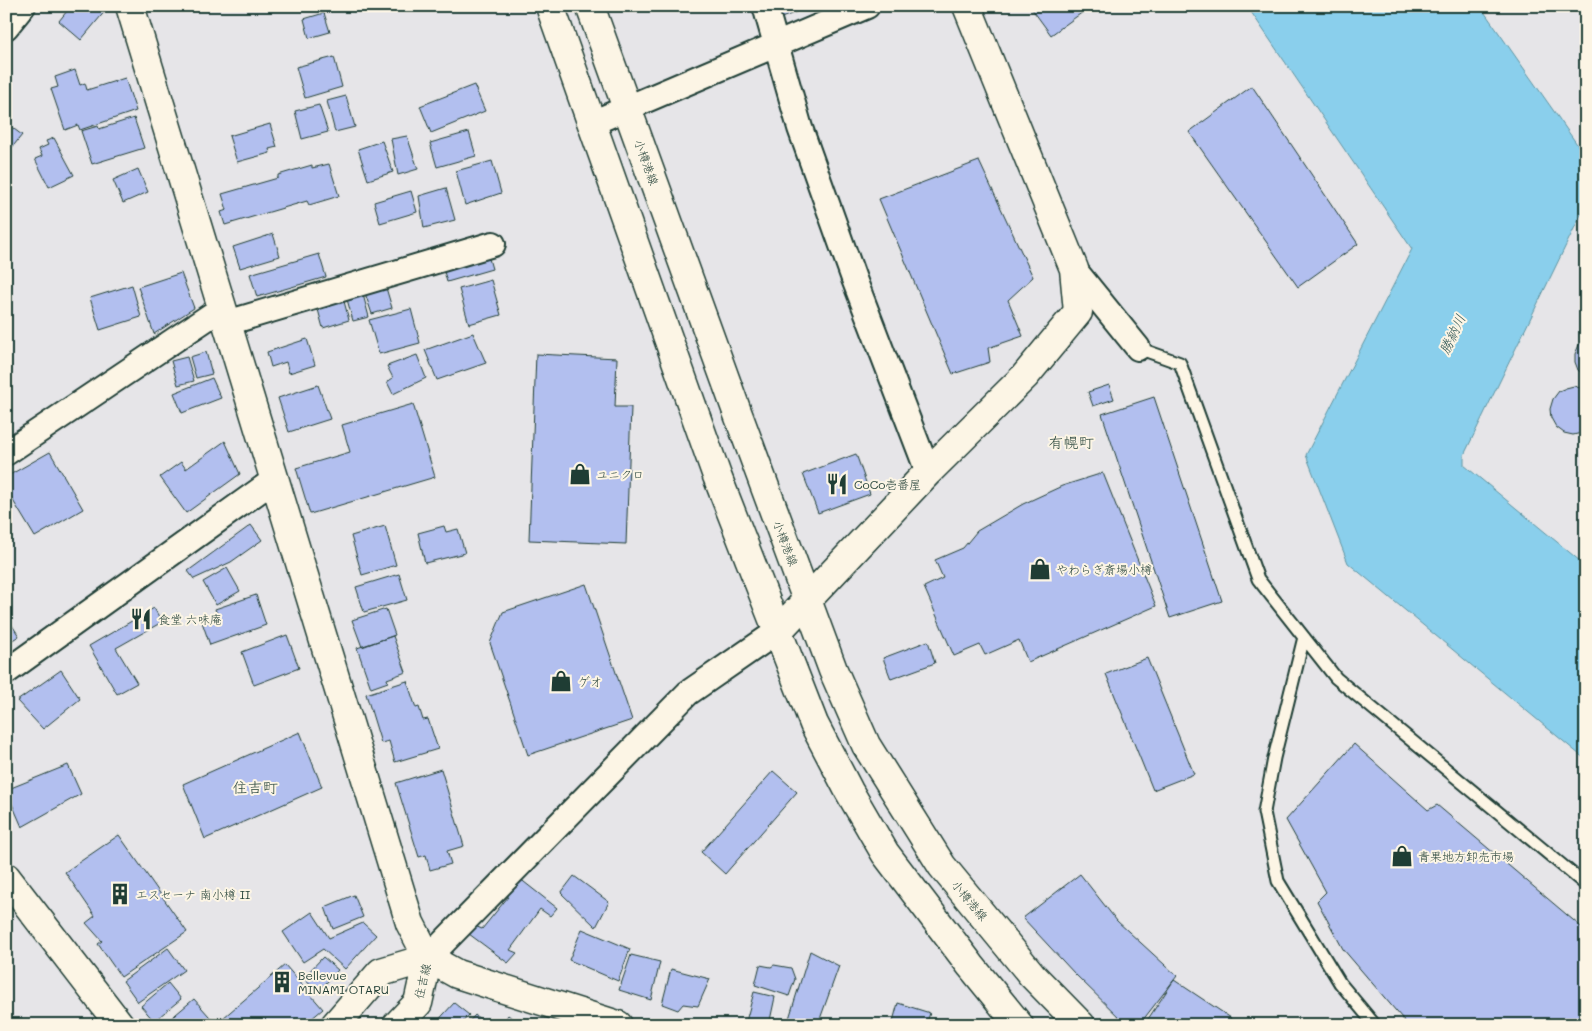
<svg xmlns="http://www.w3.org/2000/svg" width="1592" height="1031" viewBox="0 0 1592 1031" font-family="Mali,'Klee One',sans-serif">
  <rect width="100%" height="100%" fill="#e6e5e8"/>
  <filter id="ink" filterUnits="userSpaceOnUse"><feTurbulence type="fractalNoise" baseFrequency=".02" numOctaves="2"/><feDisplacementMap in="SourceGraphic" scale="10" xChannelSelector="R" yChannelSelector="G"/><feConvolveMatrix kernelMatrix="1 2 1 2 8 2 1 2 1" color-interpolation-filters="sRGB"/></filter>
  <g filter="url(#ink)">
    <path fill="#8acfec" stroke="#5f95a2" d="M1247 6H1480L1586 157V204L1464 455V465L1586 566V760L1348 563 1306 455 1412 249Z"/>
    <path fill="#b2bfef" stroke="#1f3d34" d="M71 6H101L106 10 81 40 59 21Z
      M776 6H811L779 19Z
      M1036 6H1085L1087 9 1051 35 1032 9Z
      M324 13 330 32 309 38 304 19Z
      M334 57 342 87 305 98 296 67Z
      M75 70 80 85 85 83 87 90 125 78 136 111 80 130 78 125 65 130 51 89 58 87 55 77Z
      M474 85 485 111 431 133 420 106Z
      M1252 86 1358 244 1298 287 1189 132Z
      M346 96 355 127 335 132 327 101Z
      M319 105 328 132 302 139 295 111Z
      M134 118 144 148 92 164 81 131 98 126 99 129Z
      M6 123 22 135 6 155Z
      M270 124 277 147 269 149 270 153 237 162 229 136Z
      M469 132 476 156 437 167 430 143Z
      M407 136 418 169 398 175 391 139Z
      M54 138 74 175 49 187 35 159 42 156 39 149 48 145 46 141Z
      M382 141 393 172 368 180 358 149Z
      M492 161 501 193 465 205 456 171Z
      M979 161 1033 277 1008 300 1023 336 988 348 990 362 953 374 879 199Z
      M329 164 339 196 309 205 307 201 225 225 221 212 227 210 222 194 278 178V175L312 165V168Z
      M138 169 148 192 123 203 113 180Z
      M446 188 455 220 424 228 419 196Z
      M411 191 417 212 380 223 374 202Z
      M273 234 280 256 240 268 233 247Z
      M486 248 492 269 447 282 441 261Z
      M319 254 326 277 257 297 250 274Z
      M181 273 194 308 154 334 138 287Z
      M491 280 501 315 469 324 459 289Z
      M384 281 392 308 372 314 363 287Z
      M132 285 141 317 100 330 90 298Z
      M361 287 369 317 353 321 345 292Z
      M342 294 349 320 323 328 316 302Z
      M411 309 420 343 379 354 369 320Z
      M473 333 486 363 437 380 425 350Z
      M307 339 315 365 289 373 286 362 271 367 267 352Z
      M1585 339H1586V377L1578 370 1575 362V354L1579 345Z
      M206 352 212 374 196 378 190 357Z
      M536 354 617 358 615 407H631L626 544 529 540Z
      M417 355 426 378 393 394 387 382 393 378 387 366Z
      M187 357 194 381 178 385 171 361Z
      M212 378 221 398 182 413 174 393Z
      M318 385 330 419 289 432 278 398Z
      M1109 385 1114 399 1093 406 1088 392Z
      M1574 386 1586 390V432L1573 435 1564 433 1556 427 1551 418 1550 409 1553 399 1559 391 1566 388Z
      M1154 397 1222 601 1170 618 1102 414Z
      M413 404 435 477 310 514 296 468 350 452 342 425Z
      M225 441 240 474 186 513 160 477 181 462 186 469Z
      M50 452 83 509 35 537 6 489V477Z
      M856 454 870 494 818 513 803 474Z
      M1103 473 1156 606 1028 662 1019 640 985 655 980 645 954 656 924 587 943 578 935 560 963 548 977 531 1023 504 1062 486Z
      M251 525 262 540 231 562 194 579 188 571Z
      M385 526 396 565 362 575 351 536Z
      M444 526 446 532 458 529 465 553 425 563 418 533Z
      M227 568 240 591 216 605 203 582Z
      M399 574 407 600 364 612 356 587Z
      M586 584 632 720 528 755 490 643 503 612Z
      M256 595 266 625 210 645 202 622 218 616 215 609Z
      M154 608 162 622 116 648 137 683 117 694 89 646Z
      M386 609 395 635 362 647 352 620Z
      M6 616 19 636 6 644Z
      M287 635 299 668 254 685 242 652Z
      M393 636 406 672 387 679 388 682 371 688 357 648Z
      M928 641 935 663 891 679 883 658Z
      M1147 658 1194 774 1153 790 1106 674Z
      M61 670 80 699 43 729 17 701Z
      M407 681 416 708 419 707 423 720 428 719 438 749 395 762 389 741 381 743 366 694Z
      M300 732 322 787 205 839 183 784Z
      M1354 744 1428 810 1437 805 1586 931V1025H1408L1343 949 1317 901 1326 892 1286 820Z
      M68 765 81 794 22 827 6 790Z
      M441 769 464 846 447 851 451 864 430 870 426 855 419 857 396 783Z
      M773 771 797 792 725 874 701 852Z
      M119 835 187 932 121 977 98 944 102 941 86 923 95 916 65 872Z
      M1080 874 1117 921 1177 976 1139 1025H1127L1075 974 1023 918Z
      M574 876 609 902 596 927 561 893Z
      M519 878 557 908 550 916 540 909 510 950 517 953 508 963 469 934 475 926 482 929 508 897V889Z
      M354 895 363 917 333 929 325 907Z
      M312 912 329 938 363 923 376 935 345 969 323 949 303 962 283 932Z
      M582 929 630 949 618 981 569 960Z
      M168 948 184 970 138 1002 123 981Z
      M810 951 839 966 820 1019 825 1025H787Z
      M631 955 660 962 651 1000 619 990Z
      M323 957 338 970 318 992 303 978Z
      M285 965 323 1009 304 1025H163L194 999 216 1024Z
      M760 965 771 967 774 965 791 968 795 979 789 996 755 985Z
      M671 969 710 979 698 1006 683 1004 678 1010 662 1004Z
      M1174 980 1231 1018 1227 1025H1144Z
      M168 983 181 999 154 1021 141 1006Z
      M754 992 775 997 769 1025H745Z
      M454 1003 469 1015 460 1025H434Z
      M898 1003 930 1013 926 1025H892Z
      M475 1015 487 1025H466Z
      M508 1015 521 1025H501Z"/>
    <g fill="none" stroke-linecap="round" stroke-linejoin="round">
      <g stroke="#1f3d34" stroke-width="15">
        <path id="service" d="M1138 348 1180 363 1258 579 1336 678 1586 885
          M1304 637 1274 758 1264 812 1278 881 1340 983 1375 1025"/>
      </g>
      <g stroke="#1f3d34" stroke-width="28">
        <path id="minor" d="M765 6 800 128 854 279 928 472
          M6 27 23 6
          M592 123 867 6
          M1074 269 1138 348
          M227 323 493 244
          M6 453 222 308
          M6 672 274 480
          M428 958 688 693 778 631"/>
      </g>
      <g stroke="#1f3d34" stroke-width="31">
        <path id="tertiary" d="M130 6 410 923 428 958 457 974 618 1025
          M778 631 928 472 1025 376 1078 312 1074 269 967 6
          M6 877 120 1025
          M335 1025 381 972 428 958
          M397 1025 418 1003 428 958"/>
      </g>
      <g stroke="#1f3d34" stroke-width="31">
        <path id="primary" d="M550 6 717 476 814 724 849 791 885 853 971 966 1019 1025
          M590 6 736 409 833 670 866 745 942 866 1032 975 1081 1025"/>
      </g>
      <use href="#service" stroke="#fcf5e5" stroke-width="11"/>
      <use href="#minor" stroke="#fcf5e5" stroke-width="24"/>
      <use href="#tertiary" stroke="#fcf5e5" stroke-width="28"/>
      <use href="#primary" stroke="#fcf5e5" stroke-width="28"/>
    </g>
  </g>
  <defs>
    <g id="shop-bare" transform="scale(1.725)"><path d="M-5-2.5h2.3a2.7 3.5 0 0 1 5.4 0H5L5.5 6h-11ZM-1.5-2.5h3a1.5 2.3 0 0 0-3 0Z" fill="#1f3d34" stroke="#fcf5e5" stroke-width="2.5" paint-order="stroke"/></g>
    <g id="restaurant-bare" transform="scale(1.725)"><path d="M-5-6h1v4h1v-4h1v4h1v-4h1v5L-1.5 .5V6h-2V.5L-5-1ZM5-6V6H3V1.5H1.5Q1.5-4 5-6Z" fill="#1f3d34" stroke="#fcf5e5" stroke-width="2.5" paint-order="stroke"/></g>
    <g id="building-bare" transform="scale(1.725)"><path d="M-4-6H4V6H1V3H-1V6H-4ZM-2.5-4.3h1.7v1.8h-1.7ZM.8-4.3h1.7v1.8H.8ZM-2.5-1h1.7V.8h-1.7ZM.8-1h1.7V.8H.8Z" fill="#1f3d34" stroke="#fcf5e5" stroke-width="2.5" paint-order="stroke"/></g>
  </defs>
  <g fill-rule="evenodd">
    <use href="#shop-bare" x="580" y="474"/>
    <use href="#restaurant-bare" x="837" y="484"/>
    <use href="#shop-bare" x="1040" y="569"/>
    <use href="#restaurant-bare" x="141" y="619"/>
    <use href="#shop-bare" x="561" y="681"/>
    <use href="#shop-bare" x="1402" y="856"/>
    <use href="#building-bare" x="120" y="894"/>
    <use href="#building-bare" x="282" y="982"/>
  </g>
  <g text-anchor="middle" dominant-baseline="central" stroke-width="4" stroke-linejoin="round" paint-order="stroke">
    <g font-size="12" fill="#1f3d34" stroke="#fcf5e5">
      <text transform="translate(647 162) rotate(70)">小樽港線</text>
      <text transform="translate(786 543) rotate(69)">小樽港線</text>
      <text transform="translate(970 900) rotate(50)">小樽港線</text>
      <text transform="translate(422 981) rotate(-77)">住吉線</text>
    </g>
    <g font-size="12" fill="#1f3d34" stroke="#fcf5e5" text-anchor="start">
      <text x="596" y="474">ユニクロ</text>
      <text x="854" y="484">CoCo壱番屋</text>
      <text x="1056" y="569">やわらぎ斎場小樽</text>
      <text x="158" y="619">食堂 六味庵</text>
      <text x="578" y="681">ゲオ</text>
      <text x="1418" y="856">青果地方卸売市場</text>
      <text x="136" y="894">エスセーナ 南小樽 II</text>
      <text x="298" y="975">Bellevue<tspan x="298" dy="14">MINAMI OTARU</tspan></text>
    </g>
    <g font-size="14" font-style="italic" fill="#345a59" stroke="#fcf5e5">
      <text transform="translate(1452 334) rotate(-65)">勝納川</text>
    </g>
    <g font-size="15" fill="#1f3d34" stroke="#fcf5e5">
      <text x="1071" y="442">有幌町</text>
      <text x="255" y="787">住吉町</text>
    </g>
  </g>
  <rect width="1592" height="1031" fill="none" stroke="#fcf5e5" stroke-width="25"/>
  <rect x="12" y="12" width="1567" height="1006" fill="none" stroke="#1f3d34" stroke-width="2" filter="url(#ink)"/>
</svg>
